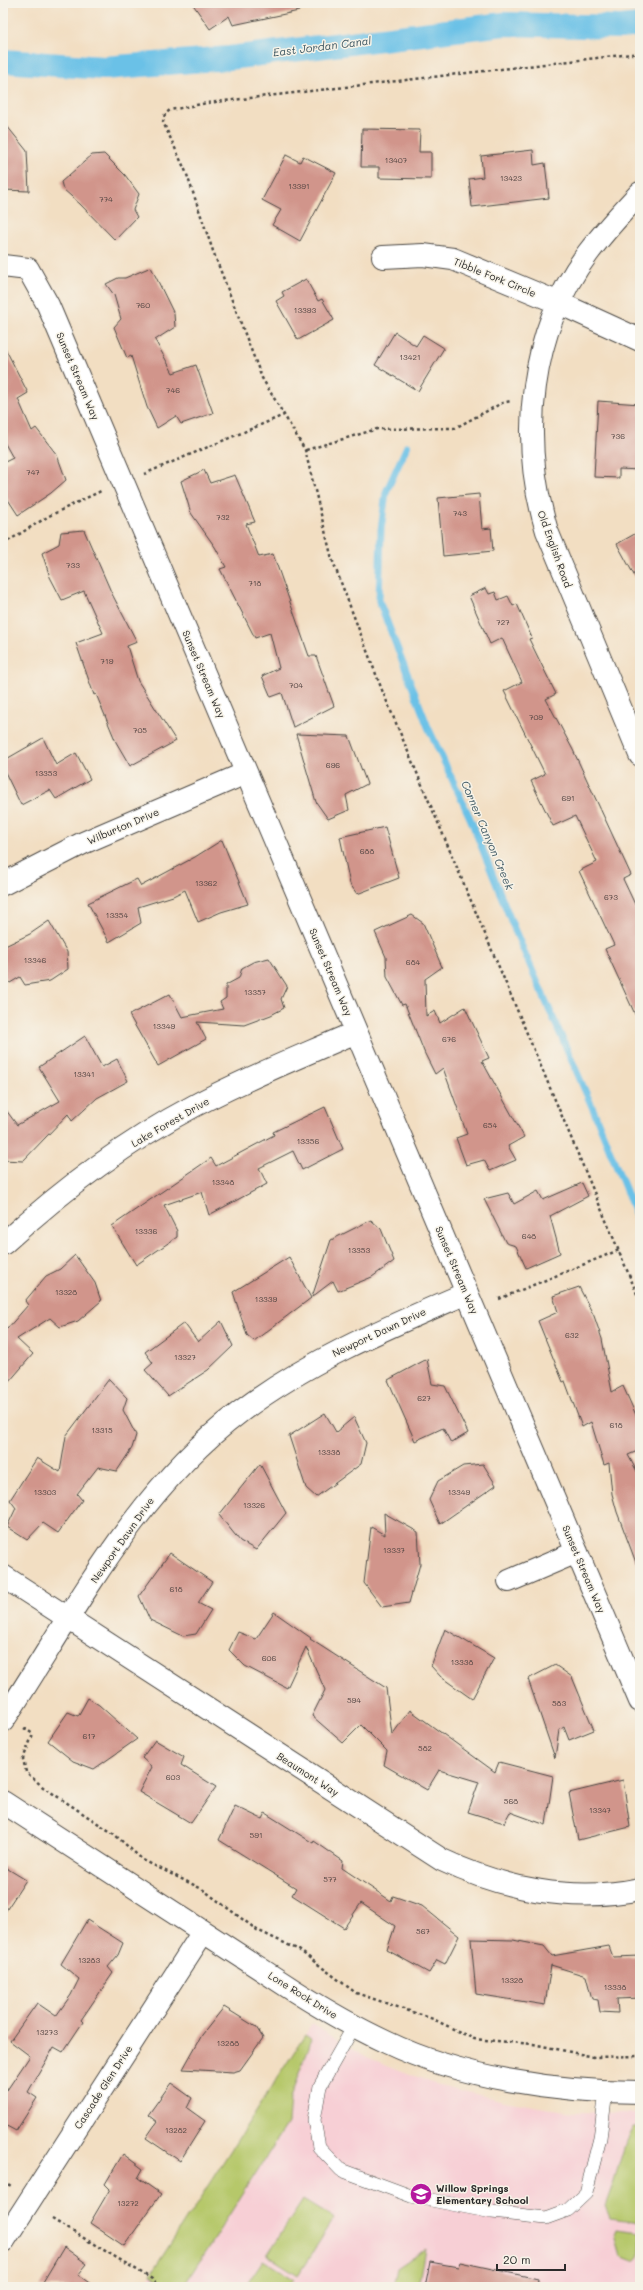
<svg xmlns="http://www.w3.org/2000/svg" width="643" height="2290" viewBox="0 0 643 2290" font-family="Mali,sans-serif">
  <rect width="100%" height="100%" fill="#f7f3e8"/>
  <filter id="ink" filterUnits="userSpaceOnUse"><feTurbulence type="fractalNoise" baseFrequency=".025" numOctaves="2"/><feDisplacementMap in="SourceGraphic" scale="8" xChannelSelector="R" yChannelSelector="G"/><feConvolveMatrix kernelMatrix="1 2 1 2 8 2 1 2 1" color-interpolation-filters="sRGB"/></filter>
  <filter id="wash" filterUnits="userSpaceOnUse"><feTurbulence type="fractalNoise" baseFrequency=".012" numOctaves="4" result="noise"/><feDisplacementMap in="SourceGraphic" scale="16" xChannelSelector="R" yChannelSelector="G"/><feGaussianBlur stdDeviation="0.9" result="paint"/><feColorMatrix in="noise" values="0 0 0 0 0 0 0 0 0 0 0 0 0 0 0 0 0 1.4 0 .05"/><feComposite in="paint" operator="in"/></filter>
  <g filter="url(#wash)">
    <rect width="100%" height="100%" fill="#f2dec2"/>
    <path fill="#f7cfd5" d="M312 2024 367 2057 435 2084 504 2101 539 2107 574 2112 640 2113V2287H143Z"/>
    <path fill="#b6c86b" stroke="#707a4b" d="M305 2035 311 2039 309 2047 290 2097 288 2123 183 2287H163L160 2281 151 2274Z
      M633 2127H640V2222L610 2218 605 2206 613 2184 626 2141Z
      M303 2200 334 2219 298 2275 267 2255Z
      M616 2230 640 2233C640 2242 643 2257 633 2261L620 2256 614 2235Z
      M425 2249 418 2287H393L397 2268Z
      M263 2260 294 2279 289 2287H245Z"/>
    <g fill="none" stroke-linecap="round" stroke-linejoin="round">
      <path stroke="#6ac1e7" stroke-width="7" d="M407 446 386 492 381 530 379 601 428 727 470 818 516 933 593 1109 640 1225"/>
      <path stroke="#6ac1e7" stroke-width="24" d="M3 61 104 68 229 58 504 24 621 27 640 25"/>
    </g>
    <g id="blocks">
      <path fill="#d1958b" d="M192 3H298L299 11 233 25 229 16 210 29Z
        M3 121 27 151 29 191 3 190Z
        M362 129 420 130 419 152H431V179L379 178V167H361Z
        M533 150 534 165 545 163 549 198 472 207 469 179 483 177 481 156Z
        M104 154 125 175 139 194 133 210 137 217 115 240 80 204 63 189 61 182 92 155Z
        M286 155 300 162 303 156 336 173 300 241 272 225 281 210 262 200Z
        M151 267 174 314 175 327 155 340 173 373 196 365 213 413 181 424 176 416 157 428 147 407 131 356 127 358 114 327 121 319 114 295 106 284 118 278H125Z
        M306 279 318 301 322 299 334 320 298 340 276 301 284 296 282 292Z
        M395 332 416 346 423 335 444 348 418 391 375 365Z
        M3 344 28 393 18 399 32 431 36 428 57 455 66 480 51 493 18 515 3 492V463L13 458 3 440Z
        M598 401 640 404V470L619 469V478L594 477Z
        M204 470 210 483 235 475 255 522 246 524 259 557 273 554 309 656H316L334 706 293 727 282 693 271 697 262 676 279 668 270 633 255 638 220 569 226 567 215 547 191 513 181 481Z
        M479 494 482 529 491 528 493 551 443 556 438 498Z
        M84 530 112 594 137 642 127 646 138 681 176 741 130 766 116 742 96 694 94 695 76 643 103 633 84 591 62 600 50 577 42 553 59 544 61 532Z
        M640 531V586L617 544Z
        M486 588 489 594 495 592 498 600 508 596 513 606 517 604 532 638 529 639 556 694 546 699 573 750 631 875 623 879 640 915V1025L605 949 614 945 579 871 597 862 575 816 553 826 531 781 545 774 504 691 522 682 502 638 490 644 469 596Z
        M296 734 349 736 367 784 346 795 349 810 328 819 316 802Z
        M43 738 56 765 76 753 90 779 56 799 50 790 21 805 3 768V761Z
        M385 827 399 878 357 894 350 884 340 837Z
        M222 840 248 904 221 912 198 922 185 890 173 896 138 907 141 923 109 942 88 903 137 879 141 886 195 857Z
        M412 915 423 923 442 967 425 979 426 1016 435 1011 440 1023 465 1007 489 1058 482 1061 524 1137 508 1146 516 1160 490 1171 484 1160 466 1165 456 1138 467 1134 443 1068 435 1074 425 1054 405 1004 402 1005 387 977 386 957 375 932Z
        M49 921 67 952 68 969 50 981 25 985 20 977 10 983 3 974V947L30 934Z
        M269 958 287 986 281 999 284 1008 271 1015 244 1025 197 1022 206 1039 158 1066 129 1015 170 994 182 1017 223 1009 220 1002 226 998V985L239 978 242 968 253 962Z
        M85 1036 102 1067 117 1059 128 1081 97 1098 72 1121 68 1114 23 1161 3 1160V1106L17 1125 60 1101 39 1067Z
        M325 1107 343 1149 302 1170 293 1151 259 1168 267 1184 209 1215 202 1192 164 1205 177 1231V1237L136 1265 112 1226 211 1158 216 1166 274 1135 273 1132Z
        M582 1183 588 1196 550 1216 560 1253 526 1268 516 1246 506 1243 484 1199 508 1193 514 1204 538 1191 543 1200Z
        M371 1220 381 1229 394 1261 372 1277 338 1291 333 1281 312 1297 331 1240Z
        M75 1255 95 1283 101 1301 78 1321 60 1327 50 1318 17 1339 33 1354 3 1389V1326L7 1329 28 1305 25 1301 46 1276 60 1269Z
        M289 1257 311 1298 254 1341 247 1335 233 1292Z
        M579 1287 594 1316 602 1339 612 1392 623 1386 640 1424V1450L628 1455 640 1477V1568H638L617 1512 612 1494 609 1463 604 1465 591 1422 582 1427 565 1381 563 1382 538 1321 558 1312 553 1296Z
        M221 1321 233 1346 208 1370 168 1396 145 1370 153 1363 145 1352 184 1323 198 1342Z
        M427 1359 432 1384 445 1386 468 1433 451 1443 443 1428 415 1441 388 1380Z
        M109 1379 127 1398 123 1410 136 1435 132 1448 117 1471 98 1467 77 1494 82 1500 58 1533 43 1523 27 1540 7 1527 16 1508 10 1500 37 1458 60 1472 66 1436Z
        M325 1413 336 1432 354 1417 366 1443 361 1464 316 1497 306 1488 289 1436Z
        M260 1464 286 1513 256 1550 240 1541 219 1515Z
        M483 1464 496 1485 440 1524 429 1500 438 1481 463 1466Z
        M384 1513 418 1532 420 1564 409 1603 382 1607 364 1583 371 1527 385 1535Z
        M170 1553 212 1582 198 1603 211 1610 196 1634 183 1636 150 1620 139 1596Z
        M274 1612 311 1638 310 1639 386 1688 392 1735 410 1710 495 1772 499 1762 553 1776 546 1825 510 1812 504 1823 468 1812 479 1782 439 1770 427 1790 384 1765 387 1751 361 1725 343 1743 312 1716 325 1690 306 1647 287 1688 245 1666 229 1650 238 1632 256 1639Z
        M445 1629 494 1658 472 1699 441 1677 431 1666Z
        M555 1665 572 1677 594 1730 569 1740 564 1727 559 1730 555 1758 528 1679Z
        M88 1698 99 1705 137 1739 94 1769 73 1761 48 1741 68 1712 78 1716Z
        M155 1740 184 1757 181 1765 216 1787 191 1823 139 1792 152 1767 142 1758Z
        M623 1780 630 1827 578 1840 569 1793Z
        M235 1806 262 1819 265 1813 313 1843 314 1841 343 1861 342 1868 391 1901 393 1896 422 1906 459 1936 445 1964 437 1960 429 1973 387 1950 395 1926 361 1903 344 1928 292 1895 296 1888 219 1840Z
        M3 1866 26 1880 3 1915Z
        M87 1920 123 1943 118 1955 108 1967 113 1973 81 2020 83 2022 63 2052 54 2047 28 2092 37 2098 16 2131 3 2124V2096L30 2056 10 2041 37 2003 56 2016 71 1995 79 1979 61 1964Z
        M471 1939 513 1940 544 1946 552 1956 609 1946 613 1957 640 1956V1998L617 1999 618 2013 600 2012 598 2000 592 1999 586 1976 551 1965 545 2005 476 1994Z
        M224 2007 256 2027 263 2038 240 2070 233 2072 183 2069 202 2035Z
        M171 2083 192 2098 187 2108 205 2121 180 2161 146 2138 157 2122 148 2115Z
        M123 2154 143 2169 138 2178 161 2194 124 2246 90 2223 110 2189 105 2184Z
        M64 2247 87 2264 78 2275 95 2287H40Z
        M430 2262 458 2267 460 2262 538 2279 537 2287H425Z"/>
    </g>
  </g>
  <g filter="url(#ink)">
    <use href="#blocks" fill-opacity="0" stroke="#494642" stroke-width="1"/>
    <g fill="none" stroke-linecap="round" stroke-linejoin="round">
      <g stroke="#494642" stroke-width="14">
        <path id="service" d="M354 2026 320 2086 314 2120 319 2147 341 2170 411 2196 492 2212 546 2218 568 2210 586 2193 600 2138 606 2092"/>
      </g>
      <g stroke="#494642" stroke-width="24">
        <path id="minor" d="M640 193C622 212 604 232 588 253 529 332 519 438 547 531L640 755
          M383 257 423 255 453 259 559 303 640 340
          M3 266 28 269 48 305 640 1701
          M3 884 83 843 246 773
          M3 1244C61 1191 124 1143 194 1106 246 1078 302 1056 356 1032
          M3 1576 442 1860C503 1889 573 1903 640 1889
          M509 1581 577 1552
          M3 1721C74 1613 135 1491 240 1412 309 1360 388 1327 467 1293
          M3 1802 293 1990C323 2009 354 2027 386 2042 460 2078 559 2092 640 2092
          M3 2242 203 1932"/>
      </g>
      <path stroke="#494642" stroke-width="2.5" stroke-dasharray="3 3" stroke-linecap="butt" d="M640 53 207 103 170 110 165 114 163 122 186 172 213 251 262 378 305 450 332 559 382 690 640 1301
        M306 450 377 429 455 428 502 403 511 401
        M144 474 284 415
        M3 544 49 516 103 490
        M499 1299 619 1250
        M24 1728 33 1734 23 1759 26 1772 43 1787 114 1834 143 1860 202 1889 257 1930 299 1950 356 1993 433 2019 474 2039 533 2044 594 2057 640 2056
        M3 2181 11 2186
        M52 2219 152 2279 158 2287"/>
      <use href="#service" stroke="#fff" stroke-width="13"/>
      <use href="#minor" stroke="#fff" stroke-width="22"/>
    </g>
  </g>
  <defs>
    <g id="school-disc" transform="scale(1.15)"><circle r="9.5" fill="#b5179e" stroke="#f7f3e8"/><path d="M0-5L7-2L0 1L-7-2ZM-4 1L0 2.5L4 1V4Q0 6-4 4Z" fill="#fff"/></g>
  </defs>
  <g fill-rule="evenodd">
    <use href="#school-disc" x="421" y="2194"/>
  </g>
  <g text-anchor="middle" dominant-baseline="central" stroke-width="3" stroke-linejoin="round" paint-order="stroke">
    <g font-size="8" fill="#544643">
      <text x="396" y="160">13407</text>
      <text x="511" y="178">13423</text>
      <text x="299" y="186">13391</text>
      <text x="106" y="199">774</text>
      <text x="143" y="305">760</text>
      <text x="305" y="310">13393</text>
      <text x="410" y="357">13421</text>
      <text x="173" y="390">746</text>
      <text x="618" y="436">736</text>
      <text x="33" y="472">747</text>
      <text x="460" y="513">743</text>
      <text x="223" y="517">732</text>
      <text x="73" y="565">733</text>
      <text x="255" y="583">718</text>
      <text x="503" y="622">727</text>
      <text x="107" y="661">719</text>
      <text x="296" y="685">704</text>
      <text x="536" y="717">709</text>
      <text x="140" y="730">705</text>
      <text x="333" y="765">696</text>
      <text x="46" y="773">13353</text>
      <text x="568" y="798">691</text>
      <text x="367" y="851">688</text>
      <text x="206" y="883">13362</text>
      <text x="611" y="897">673</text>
      <text x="117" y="915">13354</text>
      <text x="35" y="960">13346</text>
      <text x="413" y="962">684</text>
      <text x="255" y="992">13357</text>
      <text x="164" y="1026">13349</text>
      <text x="449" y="1039">676</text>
      <text x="84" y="1074">13341</text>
      <text x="490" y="1125">654</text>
      <text x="308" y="1141">13356</text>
      <text x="223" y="1182">13348</text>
      <text x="146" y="1231">13336</text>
      <text x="529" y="1236">648</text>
      <text x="359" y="1250">13353</text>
      <text x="66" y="1292">13328</text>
      <text x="266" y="1299">13339</text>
      <text x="572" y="1335">632</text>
      <text x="185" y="1357">13327</text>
      <text x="424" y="1398">627</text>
      <text x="616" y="1425">618</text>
      <text x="102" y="1430">13315</text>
      <text x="329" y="1452">13338</text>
      <text x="45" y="1492">13303</text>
      <text x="459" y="1492">13349</text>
      <text x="254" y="1505">13326</text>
      <text x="394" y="1550">13337</text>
      <text x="176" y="1589">618</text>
      <text x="269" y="1658">606</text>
      <text x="462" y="1662">13338</text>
      <text x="354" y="1700">594</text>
      <text x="559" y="1703">583</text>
      <text x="89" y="1736">617</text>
      <text x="425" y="1748">582</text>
      <text x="173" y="1777">603</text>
      <text x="511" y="1801">568</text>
      <text x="600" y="1810">13347</text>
      <text x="256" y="1835">591</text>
      <text x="330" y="1879">577</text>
      <text x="423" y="1931">567</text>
      <text x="89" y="1960">13283</text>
      <text x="512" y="1980">13328</text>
      <text x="615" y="1987">13338</text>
      <text x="47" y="2032">13273</text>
      <text x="228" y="2043">13288</text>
      <text x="176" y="2130">13282</text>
      <text x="128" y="2203">13272</text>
    </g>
    <g font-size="10" fill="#2b2b2b" stroke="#f7f3e8">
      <text transform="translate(495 277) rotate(22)">Tibble Fork Circle</text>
      <text transform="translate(78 376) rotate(67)">Sunset Stream Way</text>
      <text transform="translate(555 549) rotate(70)">Old English Road</text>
      <text transform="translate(204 674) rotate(67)">Sunset Stream Way</text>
      <text transform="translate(123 826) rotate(-23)">Wilburton Drive</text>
      <text transform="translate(331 972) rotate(67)">Sunset Stream Way</text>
      <text transform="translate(170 1122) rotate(-30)">Lake Forest Drive</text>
      <text transform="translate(457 1270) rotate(67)">Sunset Stream Way</text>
      <text transform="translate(379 1332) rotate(-25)">Newport Dawn Drive</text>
      <text transform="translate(122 1540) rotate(-55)">Newport Dawn Drive</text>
      <text transform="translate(584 1569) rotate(67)">Sunset Stream Way</text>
      <text transform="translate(308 1774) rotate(33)">Beaumont Way</text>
      <text transform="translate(303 1995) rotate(32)">Lone Rock Drive</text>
      <text transform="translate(103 2087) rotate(-57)">Cascade Glen Drive</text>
    </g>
    <g font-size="10" font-weight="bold" fill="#2b2b2b" stroke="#f7f3e8" text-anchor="start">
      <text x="436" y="2188">Willow Springs<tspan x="436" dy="12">Elementary School</tspan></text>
    </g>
    <g font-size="11" font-style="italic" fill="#3e5863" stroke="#f7f3e8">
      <text transform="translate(322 46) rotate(-7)">East Jordan Canal</text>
      <text transform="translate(488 835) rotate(67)">Corner Canyon Creek</text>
    </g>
  </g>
  <rect width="643" height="2290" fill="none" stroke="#f7f3e8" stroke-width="16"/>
  <path d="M497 2264v6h68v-6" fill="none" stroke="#2b2b2b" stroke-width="2"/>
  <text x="503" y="2264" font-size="12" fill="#2b2b2b" stroke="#f7f3e8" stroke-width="3" paint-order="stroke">20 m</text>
</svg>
